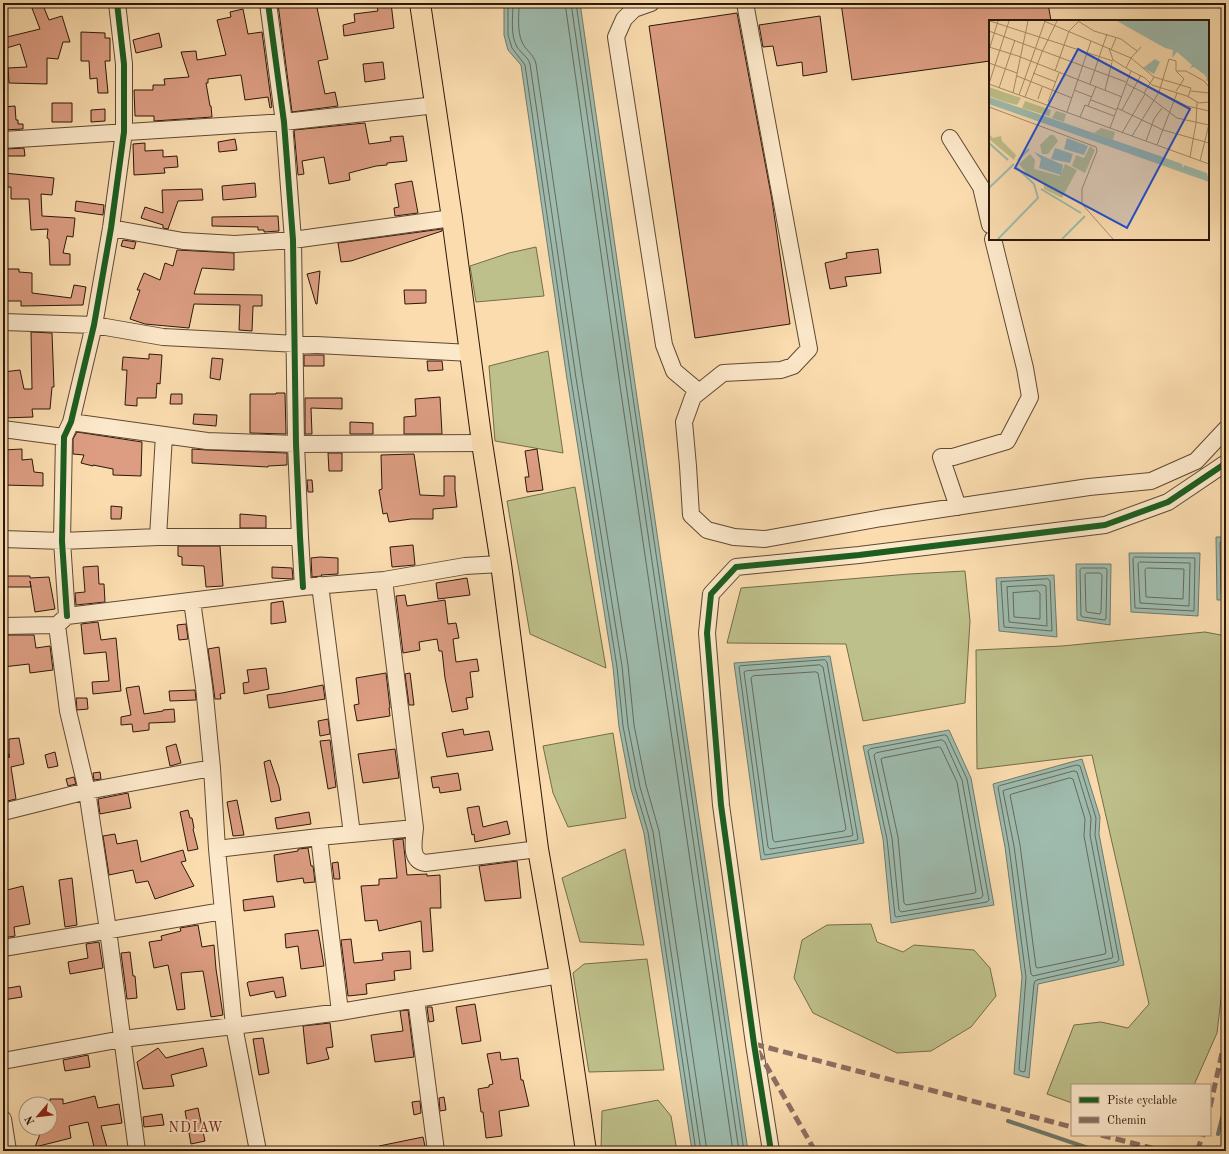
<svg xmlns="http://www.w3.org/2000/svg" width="1229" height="1154" viewBox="0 0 1229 1154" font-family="'Old Standard TT',serif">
  <rect width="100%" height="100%" fill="#fadcae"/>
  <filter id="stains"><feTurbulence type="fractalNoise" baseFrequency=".005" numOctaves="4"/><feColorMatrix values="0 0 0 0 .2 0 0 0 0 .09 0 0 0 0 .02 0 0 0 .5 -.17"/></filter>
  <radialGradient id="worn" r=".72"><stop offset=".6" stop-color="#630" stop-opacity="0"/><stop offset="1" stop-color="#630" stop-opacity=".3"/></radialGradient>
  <path fill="#bec08b" stroke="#756c4a" d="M536 247 544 296 476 302 470 266 509 253Z
    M548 351 563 453 495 441 489 366Z
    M575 487 606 668 530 634 507 501Z
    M965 571 970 621 965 703 863 721 846 644 727 643 741 588 909 574Z
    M1205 632 1226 636V957L1217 1033 1194 1085H1072V1103L1047 1094 1074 1025 1101 1022 1128 1028 1149 1004 1092 755 977 769 976 650 1062 646Z
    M613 733 626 818 568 827 553 793 543 746Z
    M625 849 644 945 580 942 562 878Z
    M871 924 877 942 903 952 914 945 974 950 990 968 996 996 971 1027 931 1051 897 1053 813 1013 794 978 802 940 827 925Z
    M647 959 664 1070 589 1072 573 973 584 964Z
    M658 1100 671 1116 677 1151H601L602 1111Z"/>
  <path fill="#9ebbae" stroke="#707a6c" d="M504 3H580L635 384 748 1151H692L644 833 631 789 619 727 613 667 567 379 521 65 508 50 504 35Z
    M1216 537H1226V600H1217Z
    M1129 553H1200L1198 616 1131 612Z
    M1076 564H1111L1110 625 1077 620Z
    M1054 575 1057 637 999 631 996 578Z
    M830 656 864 843 761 860 734 663Z
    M949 730 971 778 994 905 891 923 883 839 863 746Z
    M1082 759 1100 817 1099 834 1124 965 1038 984 1029 1078 1014 1074 1022 977 1005 847 993 784Z"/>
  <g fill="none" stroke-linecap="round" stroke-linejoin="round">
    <path stroke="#656a5c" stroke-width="1" d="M508 3V35L512 48 525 65 571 379 617 667 623 726 635 788 648 832 696 1151
      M513 3C513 16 510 35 517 47 521 53 528 57 530 64L576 378 622 666 628 726 640 787 653 832 701 1151
      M519 3C519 15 517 31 522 42 525 50 534 54 536 64L582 377 628 665 634 725 646 785 659 831 707 1151
      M565 3 620 386 733 1151
      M571 3 626 385 739 1151
      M576 3 631 384 744 1151
      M1226 541H1221L1220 543 1221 594 1222 596H1226
      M1226 546V591
      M1135 557 1195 558 1194 611 1135 608 1133 559Z
      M1140 562 1190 563 1189 606 1140 603 1138 564Z
      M1082 568H1105L1107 569 1106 618 1105 620 1083 617 1081 616 1080 570Z
      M1147 568 1184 569 1183 599 1146 597 1145 570Z
      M1087 573H1100L1102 575 1101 612 1100 614 1087 612 1086 611 1085 575Z
      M1048 579 1050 581 1052 631 1004 627 1001 582Z
      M1043 585 1046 586 1047 626 1009 622 1007 587Z
      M1038 591 1040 593V619L1014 617 1013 593Z
      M825 660 827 662 858 839 857 840 765 855 764 853 739 667 740 666Z
      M820 665 823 667 853 835 851 836 770 849 768 847 744 672 746 671Z
      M816 672 818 673 846 829 844 831 775 842 773 840 751 678 753 676Z
      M945 735 947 736 967 779 989 900 987 902 896 917 895 916 887 839 868 751 870 749Z
      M942 740 945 742 962 780 983 896 981 898 901 912 899 910 892 838 874 755 876 753Z
      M939 747 941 748 957 782 976 891 975 893 906 905 904 903 898 837 881 759 883 758Z
      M1077 765 1080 766 1096 818 1095 835 1119 960 1117 962 1037 980 1035 981 1034 984 1025 1071 1023 1072 1020 1071 1019 1069 1026 977 1009 847 998 787 999 786Z
      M1074 771 1077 772 1091 818 1090 835 1113 957 1112 958 1033 976 1031 974 1014 846 1003 791 1005 790Z
      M1070 778 1073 779 1085 819 1084 836 1106 952 1105 954 1038 968 1036 967 1020 845 1010 795 1012 794Z"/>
    <path stroke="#707a6c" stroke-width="4" d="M1008 1121 1097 1151
      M1218 1134 1226 1102"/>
  </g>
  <path fill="#dc9d82" stroke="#2c1809" d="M30 3H42L49 20 62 16 70 42H63L58 59 47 58V84L9 83 8 68 27 67 20 44 3 49V38L40 29Z
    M284 3H316L328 59 318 61 325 94 335 92 338 106 292 112 278 4Z
    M376 3H391L394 28 344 36 343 25 355 22 354 14 378 11Z
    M841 3H949V6L972 3H1048L1051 21H990V61L852 80Z
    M243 9 248 34 262 32 272 107 270 108 268 97 245 100 241 75 208 79V83H206L210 106H211L212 117 154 121V116H135L134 90H153V85H165L164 79 189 77 181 52 196 51 197 60 226 55 217 20 231 17 230 12Z
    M737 13 772 200 790 324 695 338 649 26Z
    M820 16 827 72 803 76 802 62 777 66 773 46 763 47 759 25Z
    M81 32 105 33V38H110V61H105L108 93H98L97 78 90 79 89 61H81Z
    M159 33 162 47 136 53 133 40Z
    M383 62 385 79 365 82 363 64Z
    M52 103H72V122H52Z
    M15 106 16 120H18V124H23V129L3 130V107Z
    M105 109V121L91 122V110Z
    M365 123 369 144 391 141 390 137 403 136 407 161 387 163V165L376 166 349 173 350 180 329 184 324 157 302 161 304 174 298 175 294 130Z
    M235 139 237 150 219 152 218 142Z
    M145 143V151L163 150V157L177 156 178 167 164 168 165 173 134 175 133 144Z
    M24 148 25 156H6V149Z
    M4 173 54 178 52 195 41 194 42 216 75 218 73 237 67 236 63 253 70 254V265H50L49 239 47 238 48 229 31 230 29 199H11V187H4Z
    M412 181 418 213 395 216 394 208 399 207 395 184Z
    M255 183 256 197 223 200 222 186Z
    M202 189 203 200 178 201 168 229 163 228V225L141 218 145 207 163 213 162 190Z
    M76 201 104 205 103 215 75 211Z
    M278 216 279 231 264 232V230H258V227L212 226V217Z
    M442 229V231L351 261 341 262 338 243Z
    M123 240 136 242 134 249 121 246Z
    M878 249 881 273 845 277 847 286 830 289 825 263 847 258 846 253Z
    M177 250 234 253V270L202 268 194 294 262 295V306H253L252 331 239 330 240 305 194 304 189 328 145 324 130 319 140 290H137L144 273 160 280 165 263 173 266Z
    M3 269H19V272L32 273V293L71 298 74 285 86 287 83 305 21 306V301H3Z
    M320 271 317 304H316L307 274Z
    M404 290H426V303L405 304Z
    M31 332 52 333 54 387H52L50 409H32L33 417 3 418V372L20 370 24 389H32Z
    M149 354 162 355 160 384 157 383 156 398H137V406L125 405 127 370H122L123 357 149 359Z
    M304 355H324V366H304Z
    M212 358 223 359 220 380 210 378Z
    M427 361H442L443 370 428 371Z
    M276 393H285L286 434 250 433V394H276Z
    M171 394H182V404H170Z
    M440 397 442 434H404V417L416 416 415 399Z
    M305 398H342V409L311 408 312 434H305Z
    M194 414 217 415 216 426 193 424Z
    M350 422 373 423V434H350Z
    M77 432 142 442 141 476 113 475V469L93 465V466L81 463 84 455 73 454V439Z
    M22 449V460L32 459 34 472 43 473V486L3 485V450Z
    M192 449 207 450 287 453V465L268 466V467L192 463Z
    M537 449 543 490 527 492 525 477H529L525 451Z
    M328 453H342V471H329Z
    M414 454 420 495 444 496V476H455V490L457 507 433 509V519H411L389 522 387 513 383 514 379 490 382 489 381 455Z
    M307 480H312L313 492H308Z
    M111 506 122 507 121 519H111Z
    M240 514 266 516V528H240Z
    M413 545 415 565 392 567 390 547Z
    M178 546H220L223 586 206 587 204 566 182 565V557L178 556Z
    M320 557 338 558V574L321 575 322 576 312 577 311 558Z
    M98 566 99 584H104L105 602 76 605 75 593 85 592 83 567Z
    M272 567 292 568 293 579 272 578Z
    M3 576H30V578L49 577 55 609 35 612 30 581 31 587H3Z
    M467 578 470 595 438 599 436 583Z
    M405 595 407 606 445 600 448 624 456 623 459 638 453 639 456 662 477 659 479 671 470 672 473 697 466 698 468 709 452 712 445 678 442 651H439L437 639 419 642 420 650 403 653 396 596Z
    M283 601 286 622 271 624V603Z
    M98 622 101 640 116 638 121 691 93 694 92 682 109 681 106 652 84 654 81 624Z
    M186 624 188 639 179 640 177 625Z
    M9 635H34L36 648 50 646 53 670 30 673 29 664 3 667V636Z
    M219 647 225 693 220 694 221 699H215L208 649Z
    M266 668 269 689 244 694 243 683 249 682 247 670Z
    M386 673 390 708H389L390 716 357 721 354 705 359 704 356 678Z
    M410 673 414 705H409L405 674Z
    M323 685 325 699 269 708 267 695 282 693Z
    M139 686 144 714 163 711V710L174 709 175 722 149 723V730L133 732 132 724 121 725V717L131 715 126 688Z
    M195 690 196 700 170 701 169 691Z
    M76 698H87L88 709 77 710Z
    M328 719 330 734 320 736 318 721Z
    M463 729 464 735 489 731 493 750 447 757 442 733Z
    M19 738 24 764 11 767 16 799 3 802V755L9 754V758V739Z
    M330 740 336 787 328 789 320 741Z
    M176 744 181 763 170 766 166 747Z
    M395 749 399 778 363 783 358 754Z
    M55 752 58 766 48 768 45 755Z
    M270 760 279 787 281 800 271 802 264 762Z
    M100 772 101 779 94 780 93 773Z
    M458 773 461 790 440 793 439 787 433 788 431 777Z
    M74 777 76 784 68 786 66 779Z
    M128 793 131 808 100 814 98 799Z
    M237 800 244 835 233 836 227 802Z
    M479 806 483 827 507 821 510 834 475 842 474 834 472 835 467 808Z
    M188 810 190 818H192L194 828 193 829 198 849 188 851 180 812Z
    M309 812 311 824 277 829 275 818Z
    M115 834 117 844 137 840 141 862 183 850 186 861 181 862 194 886 155 899 148 881 136 883 133 870 109 875 103 836Z
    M403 839 407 875 427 874V876L440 875 441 908H430L433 951 423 952 421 921 379 931 377 920 365 921 361 886 379 885V879L397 878 393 840Z
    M308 848 311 866H313L315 882 304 883 303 878 277 882 274 855 298 851V849Z
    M517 861 521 898 485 901 479 866Z
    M338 862 340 879H334L332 863Z
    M72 878 77 925 65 927 59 880Z
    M23 886 30 924 14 927 15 936 3 938V918L7 917 3 896V891Z
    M273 896 275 907 244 911 243 900Z
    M198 925 202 947 214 945 216 969 223 1015 211 1017 203 971 181 973 185 1009 177 1010 168 965 154 968 149 942 162 940 161 936 181 931 180 928Z
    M318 930 324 966 301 969 298 946 286 948 285 934Z
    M351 939 354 963 383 960 382 953 410 951 411 969 394 971 395 980 366 984 367 994 348 996 341 940Z
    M99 942 103 968 70 974 68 962 88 958 86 944Z
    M130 952 133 976H135L137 998 127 999 121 953Z
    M283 977 286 996 276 998 274 991 250 996 247 983 248 982Z
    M20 986 22 997 3 1000V989Z
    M475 1004 481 1041 462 1044 456 1007Z
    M427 1007H432L434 1021 429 1022Z
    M408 1010 414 1057 375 1062 371 1035 403 1031 400 1011Z
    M330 1023 333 1047 326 1048 329 1059 307 1064 303 1026Z
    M263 1038 269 1073 259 1075 253 1039Z
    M158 1048 166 1058 203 1048 207 1066 171 1075 174 1086 143 1089 137 1062Z
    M500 1052 501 1060 518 1058 521 1080H523L529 1106 499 1111 502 1136 486 1138 483 1112H481L478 1089 489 1087V1085L493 1084 487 1054Z
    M88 1055 90 1067 65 1071 63 1060Z
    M95 1096 98 1108 119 1104 122 1123 101 1126 108 1151H95L88 1122 69 1126 71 1138 35 1147 42 1129 50 1128V1099H63V1104Z
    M444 1097 446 1110 440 1111 439 1098Z
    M420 1101 421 1113 414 1115 412 1102Z
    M198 1108 205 1141 191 1144 185 1111Z
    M162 1114 164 1125 144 1127 143 1117Z
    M423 1137 426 1151H379V1146Z"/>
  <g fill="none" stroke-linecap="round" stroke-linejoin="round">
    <g stroke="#604932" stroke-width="18">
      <path id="minor" d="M268 3 284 122 293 240 296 444 300 537 303 587
        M651 3 634 9 624 19 616 37 664 345 674 371 699 392
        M745 3 809 349 793 366 781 370 723 373 693 397 684 422 688 466 691 515 707 530 734 537 765 539 882 518 1089 487 1151 481 1196 461 1226 429
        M950 138 981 187 990 225
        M3 140 284 122 436 105
        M111 228 183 241 235 244 293 240 452 218
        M3 322 94 325 163 337 471 353
        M71 422 207 441 296 444 482 443
        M3 429 64 437
        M958 507 941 457H953L1007 441 1030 397 1025 368 993 239
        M158 537 164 435
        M3 539 62 541 158 537H300
        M384 580 415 828C414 840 409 860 425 863L538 849
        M320 585 352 834
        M192 601 204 686 212 768 217 849 234 1026 258 1151
        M67 616 62 541 64 437 71 422 94 325 111 228 124 132V64L117 3
        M57 625 68 711 87 791 108 930 137 1151
        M3 626 57 625 67 616 303 587 384 580 465 566 501 564
        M3 812 87 791 212 768
        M319 837 340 1012
        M217 849 319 837 415 828
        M3 948 223 911
        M416 999 436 1151
        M3 1061 122 1039 234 1026 340 1012 560 975
        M3 1119 8 1151
        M771 1151 754 1044 721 805 707 633 711 594 736 567 859 555 1105 525 1168 502 1226 463"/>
    </g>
    <g stroke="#2c1809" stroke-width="22">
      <path id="major" d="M420 3 452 218 482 443 501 564 538 849 560 975 586 1151"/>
    </g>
    <use href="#minor" stroke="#fce8ca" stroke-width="16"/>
    <use href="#major" stroke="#fadcae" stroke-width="20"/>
    <path stroke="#8d6e63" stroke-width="5" stroke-dasharray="10 5" stroke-linecap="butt" d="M754 1044 1072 1127
      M758 1051 815 1151
      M1210 1107 1226 1035
      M1101 1135 1163 1151
      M1197 1151 1203 1135"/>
    <g stroke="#fce8ca" stroke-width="8">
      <path id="cycleway" d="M268 3 284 122 293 240 296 444 300 537 303 587
        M67 616 62 541 64 437 71 422 94 325 111 228 124 132V64L117 3
        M771 1151 754 1044 721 805 707 633 711 594 736 567 859 555 1105 525 1168 502 1226 463"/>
    </g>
    <use href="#cycleway" stroke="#1b5e20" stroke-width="6"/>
  </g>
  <g text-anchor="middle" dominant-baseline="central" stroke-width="3.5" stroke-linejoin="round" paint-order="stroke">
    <g font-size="14" letter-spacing="1" fill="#7a1f14" stroke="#fce8ca">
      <text x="196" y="1128">NDIAW</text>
    </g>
  </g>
  <g transform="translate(989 20)">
    <rect width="220" height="220" fill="#fadcae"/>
    <path d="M0 67 17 73 32 78 28 85 16 82 0 76ZM36 81 62 90 60 96 33 88ZM67 91 77 94 75 102 63 98ZM112 108 126 112 124 120 105 113ZM0 114 4 118 12 116 13 121 27 135 25 140 0 119ZM61 115H65L69 121 59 134H53L51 125ZM101 126 106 130 96 153 83 146 87 135 95 138ZM41 134 46 140 45 149 71 156 76 144 88 150 73 178 55 169V165L38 154 30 144Z" fill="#bec08b"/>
    <path d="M128 1H220V60L217 61 218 58 216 55 205 47 201 48 203 45 188 32 183 38 184 30 176 28ZM166 39 171 42 165 54 154 48ZM0 77 171 136 193 144 194 148 195 145 218 153 220 162 0 84ZM78 118 99 126 95 135 75 129ZM66 128 84 134 81 143 62 139ZM45 132 74 145 72 155 50 148 52 139Z" fill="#9ebbae"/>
    <path fill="none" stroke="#9ebbae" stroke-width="2" d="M0 123 19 140M29 140 40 129M0 168 25 144M52 169 92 193M9 219 49 178 45 164 28 148M73 219 96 196"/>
    <path fill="none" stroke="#a88e6c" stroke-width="1" d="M1 1 124 41M55 1 142 38 137 48M89 1 105 11 132 19 148 31M0 11 137 62M0 27 29 36 133 77M1 27 9 1M152 27 142 38 165 57 202 68 199 77M120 28 124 40 142 51 121 108M122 30 127 18M0 43 28 53M66 51 80 11 89 2M142 51 156 58 163 65 198 76 210 83 220 82M188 51H197L215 61 220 67M44 53 67 62M28 56 83 78M0 64 20 1M0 64 220 144M101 64 118 14M138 64 155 73 188 98 220 105M10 68 26 20M85 70 103 77M116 70 123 42M202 71 220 73M170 72 198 86 220 91M24 73 39 1M155 73 165 57M30 75 56 1M36 77 53 32 68 1M49 79 53 67M102 80 128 90M59 82 70 53M99 86 107 66M0 87 107 127 108 131 93 169V184L124 219M128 88 174 110 220 123M133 90 152 55M78 92 102 21M91 97 96 85 125 96M133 113 156 74M143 116 170 72 180 39 187 41V51L195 59 187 71M157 121 165 99 173 88M168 125 188 73M201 137 207 103 208 82M211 141 220 104"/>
    <path fill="#1d4ed8" fill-opacity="0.15" stroke="#1d4ed8" stroke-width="2" d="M89 29 201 89 138 208 26 148Z"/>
    <rect width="220" height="220" fill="none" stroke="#2c1809" stroke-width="2"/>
  </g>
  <rect width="1229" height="1154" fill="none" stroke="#fadcae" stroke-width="16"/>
  <rect x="4" y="4" width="1221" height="1146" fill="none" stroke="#2c1809" stroke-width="2"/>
  <rect x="8" y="8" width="1213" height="1138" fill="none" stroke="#2c1809"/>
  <rect x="1071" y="1084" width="140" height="52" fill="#fce8ca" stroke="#a9957d"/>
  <rect x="1079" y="1097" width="20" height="6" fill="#1b5e20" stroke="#a9957d"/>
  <text x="1107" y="1104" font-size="12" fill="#2c1809">Piste cyclable</text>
  <rect x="1079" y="1117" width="20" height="6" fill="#8d6e63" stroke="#a9957d"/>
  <text x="1107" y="1124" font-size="12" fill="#2c1809">Chemin</text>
  <g transform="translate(38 1116) rotate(242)"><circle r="19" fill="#fce8ca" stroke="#a9957d"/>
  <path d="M0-3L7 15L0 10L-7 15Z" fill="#8f2418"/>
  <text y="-6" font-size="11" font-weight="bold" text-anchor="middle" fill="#2c1809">N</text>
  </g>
  <rect width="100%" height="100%" filter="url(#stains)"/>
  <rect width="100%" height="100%" fill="url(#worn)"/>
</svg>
